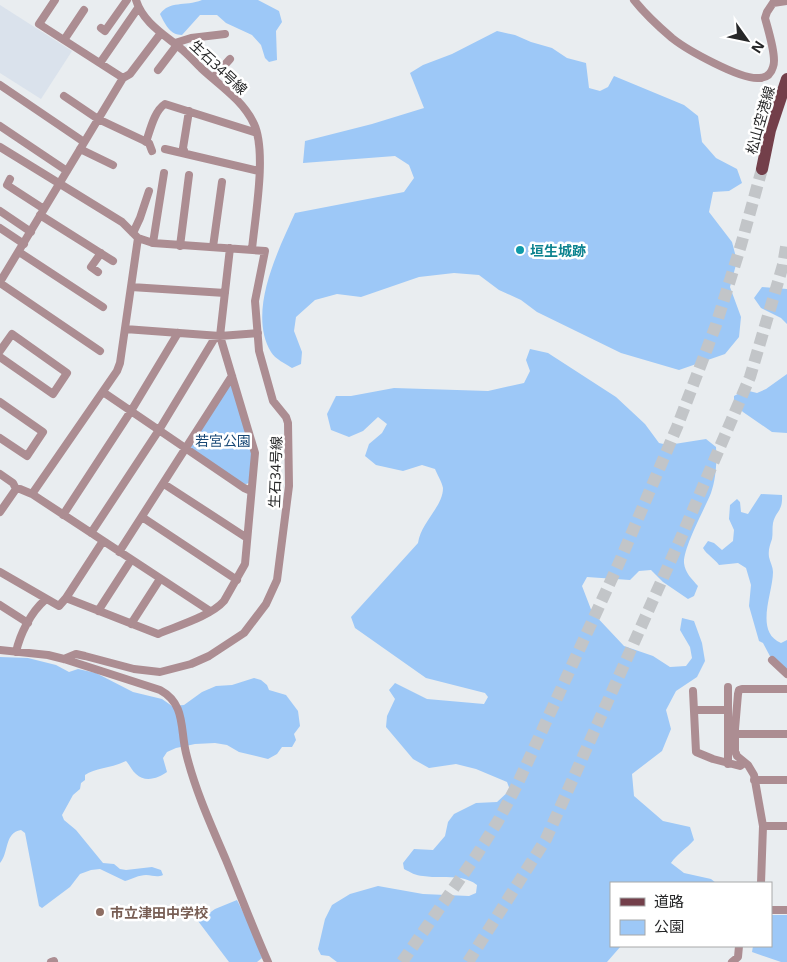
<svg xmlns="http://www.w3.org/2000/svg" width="787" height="962" viewBox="0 0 787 962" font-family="'Noto Sans','Noto Sans JP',sans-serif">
  <rect width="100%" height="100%" fill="#e9edf0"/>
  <path fill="#dae2ec" d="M0 5 72 51 41 99 0 73Z"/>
  <path fill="#9dc8f7" d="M202 0H258L279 11 282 22 276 31 277 60 269 62 265 58 261 45 252 35 226 23 217 15H200L182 35C170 35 165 24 160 14 170 0 184 7 202 0Z
    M497 31 515 35 531 42 552 48 567 58 586 63 589 88 600 91 608 87 614 76 684 105 698 116 702 142 716 158 737 169 742 183 729 191 713 192 709 212 732 242 737 261 730 287 741 317 739 337 725 354 679 370 621 353 537 312 521 300 499 290 479 275 454 273 419 277 361 297 337 294 315 300 296 317 294 331 302 352 301 364 292 368C286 364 275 359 271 352 247 312 278 251 295 213L404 192 414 178 409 165 395 156 303 163 305 141 372 124 424 108 410 73 423 65 452 54Z
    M762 287 787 289V324L781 318 761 308 754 298Z
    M530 349 548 353 616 397 645 424 659 443 668 445 706 439 716 447C717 462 716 479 711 493 705 508 683 548 684 563 685 573 692 579 698 586L694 596 688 599 663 582 651 570 639 571 630 580 587 577 582 586 592 612 624 646 653 656 670 667 686 666 692 658 690 647 680 630 682 618 694 621 702 643 705 661 697 677 676 691 666 710 671 729 662 751 632 774 634 796 663 821 690 827 694 840C686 849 677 854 671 863L684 873 711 879 716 883H611V946H621L607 962H337L329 956 321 955 318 949 325 919 332 905 350 894 378 886 423 894 469 896 476 893 477 885C462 873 441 879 423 876 416 876 410 872 404 869L403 863 414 849 433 850 445 836 448 822 454 814 476 803 497 802 510 790 507 782 476 769 456 764 429 768 413 759 386 727 387 716 395 699 389 690 395 683 427 699 484 704 488 697 485 693 426 678 355 628 351 617 418 543C421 522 443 507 443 488 442 482 437 474 435 469L422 465 403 471 376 465 365 456 369 444 382 433 387 424 378 417 363 431 349 437 331 430 327 414 336 396H351L394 388 488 391 524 383 530 371 526 360Z
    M787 374V433L772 432 743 412 734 403V396L745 390 757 393 766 389Z
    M231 381 252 452 249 483 243 485 189 448Z
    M761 494 782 495C783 512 776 510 773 523 772 528 773 534 772 539 770 545 768 550 769 557 770 562 773 567 773 572 773 593 754 632 781 643L787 640V669L772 660 763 643 759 641 749 606 751 585 746 568 738 563 719 565C714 558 707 555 703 548L708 541 714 543 722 550 733 541 734 530 729 519 730 505 737 499 740 502 741 512 748 514Z
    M0 657 28 658 56 665 69 672 78 669 96 673 133 692 162 699 172 706 184 705 202 692 216 686 232 685 254 678 261 680 267 685 269 690 286 695 298 711 300 726 294 734 296 740 292 747H282L277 754 268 759 239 752 227 745 215 743 195 744 176 748 167 752 163 758 167 772C159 778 145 783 136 774 132 771 130 765 126 761 112 768 95 768 85 775V780L81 783 80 789 73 795 62 815 64 820 76 830 103 863 114 864 120 869 126 870 152 867 161 870 163 875C156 878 153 875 146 875 139 875 132 879 125 881L100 869 91 870 80 874 70 887 42 908 39 906 25 833 21 830C4 833 9 853 0 863Z
    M237 900 251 928 262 958 257 962H229L198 921 215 909Z
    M771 915H787V962H781L752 952 753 946H771Z"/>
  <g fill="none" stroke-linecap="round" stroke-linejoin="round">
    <path stroke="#c2c5c8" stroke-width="12" stroke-dasharray="12 6" stroke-linecap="butt" d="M402 962 476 856 498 821 517 785 619 563 677 427 716 325 741 245 762 169
      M468 962 546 839 683 533 750 377 783 265 787 241"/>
    <path stroke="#ac8d92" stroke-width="8" d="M55 0 39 24 123 78
      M136 0C142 21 163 34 179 47 187 53 194 61 201 68 219 85 243 100 254 124 267 152 255 217 252 249
      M634 0C645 14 658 26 672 38 687 50 741 80 759 78 766 78 771 74 773 67 777 58 768 29 765 18L767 12 773 3 787 1
      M101 28 105 31 127 0
      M64 40 84 10
      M175 43 191 38 225 34
      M100 63 138 8
      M158 70 177 45
      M213 78 230 59
      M0 85 84 142
      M64 96 98 119 149 143 152 151
      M0 126 67 171
      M146 142C150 131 154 111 165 104L257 133
      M0 147 122 222 138 238 153 243 265 251 255 301 259 351 273 401 286 417 288 423 289 486 277 580 266 604 244 633 209 656 191 664 160 672 134 669 85 656 76 654 64 659
      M80 149 113 165
      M165 149 259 171
      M185 153 183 148 189 111
      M10 179 7 185 44 209
      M0 211 31 232
      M40 215 113 261
      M0 228 24 244
      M133 233 140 218 149 191
      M153 243 164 173
      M180 246 189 175
      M213 247 222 182
      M19 252 103 307
      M98 272 91 267 101 253
      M0 282 123 78 130 74 161 33
      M0 283 100 351
      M131 287 225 293
      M125 329 220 336 258 333
      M0 351 12 334 67 373 53 394 0 357
      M103 392 244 488 251 491
      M0 402 43 432 27 456 0 438
      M0 474 13 483 16 489
      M164 484 247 538
      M32 494 210 611
      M0 512 16 489H20L32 494 117 371 120 363 138 238
      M63 515 131 411 178 333
      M142 517 237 580
      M91 533 159 430 216 336
      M119 552 232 376
      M0 572 59 606 66 598 158 634C177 626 211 616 224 601L245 564 255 453 220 336 230 248
      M66 598 103 541
      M0 605 28 623
      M98 611 131 560
      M131 624 160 579
      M0 650 48 655 64 659 160 690C186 704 180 729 186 753 195 790 211 825 226 860 240 894 253 928 268 962
      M16 652C20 634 31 612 45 600
      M772 660 787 674
      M693 691 696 752 713 759 740 766 744 763
      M694 710H727
      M735 734H787
      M728 764V687
      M754 780H787
      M763 826H787
      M761 883 763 826 754 775 748 765 737 756 735 751V729L738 694 739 690 742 689H787
      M771 910H787
      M51 962 54 961
      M732 962 738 957 739 946"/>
    <path stroke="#733f4a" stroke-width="12" d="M762 169 770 130 787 79"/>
  </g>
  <circle fill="#0f9aa8" stroke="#fff" stroke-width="2" cx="520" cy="250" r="5"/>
  <circle fill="#8d6e63" stroke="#fff" stroke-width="2" cx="100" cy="912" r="5"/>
  <g text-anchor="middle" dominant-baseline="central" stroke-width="5" stroke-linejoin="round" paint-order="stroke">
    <g font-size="14" fill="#262728" stroke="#fff">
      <text transform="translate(219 67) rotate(43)">生石34号線</text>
      <text transform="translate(760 120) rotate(-74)">松山空港線</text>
      <text transform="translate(275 472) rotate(-88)">生石34号線</text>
    </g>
    <g font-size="14" font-weight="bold" fill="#0d838f" stroke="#fff" text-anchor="start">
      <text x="530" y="250">垣生城跡</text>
    </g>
    <g font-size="14" fill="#174775" stroke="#fff">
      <text x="223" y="440">若宮公園</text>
    </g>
    <g font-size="14" font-weight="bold" fill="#785e54" stroke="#fff" text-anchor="start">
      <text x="110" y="912">市立津田中学校</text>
    </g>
  </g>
  <rect x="610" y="882" width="162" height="65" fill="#ffffff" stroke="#a8a9a9"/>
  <rect x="620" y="898" width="25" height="8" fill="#733f4a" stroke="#a8a9a9"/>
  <text x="654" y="907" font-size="15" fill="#262728">道路</text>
  <rect x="620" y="920" width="25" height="15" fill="#9dc8f7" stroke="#a8a9a9"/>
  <text x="654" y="932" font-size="15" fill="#262728">公園</text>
  <g transform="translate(747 40) rotate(123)" stroke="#ffffff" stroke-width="4" paint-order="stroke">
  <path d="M0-4L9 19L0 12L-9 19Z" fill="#262728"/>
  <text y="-8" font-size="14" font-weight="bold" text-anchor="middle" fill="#262728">N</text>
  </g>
</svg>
